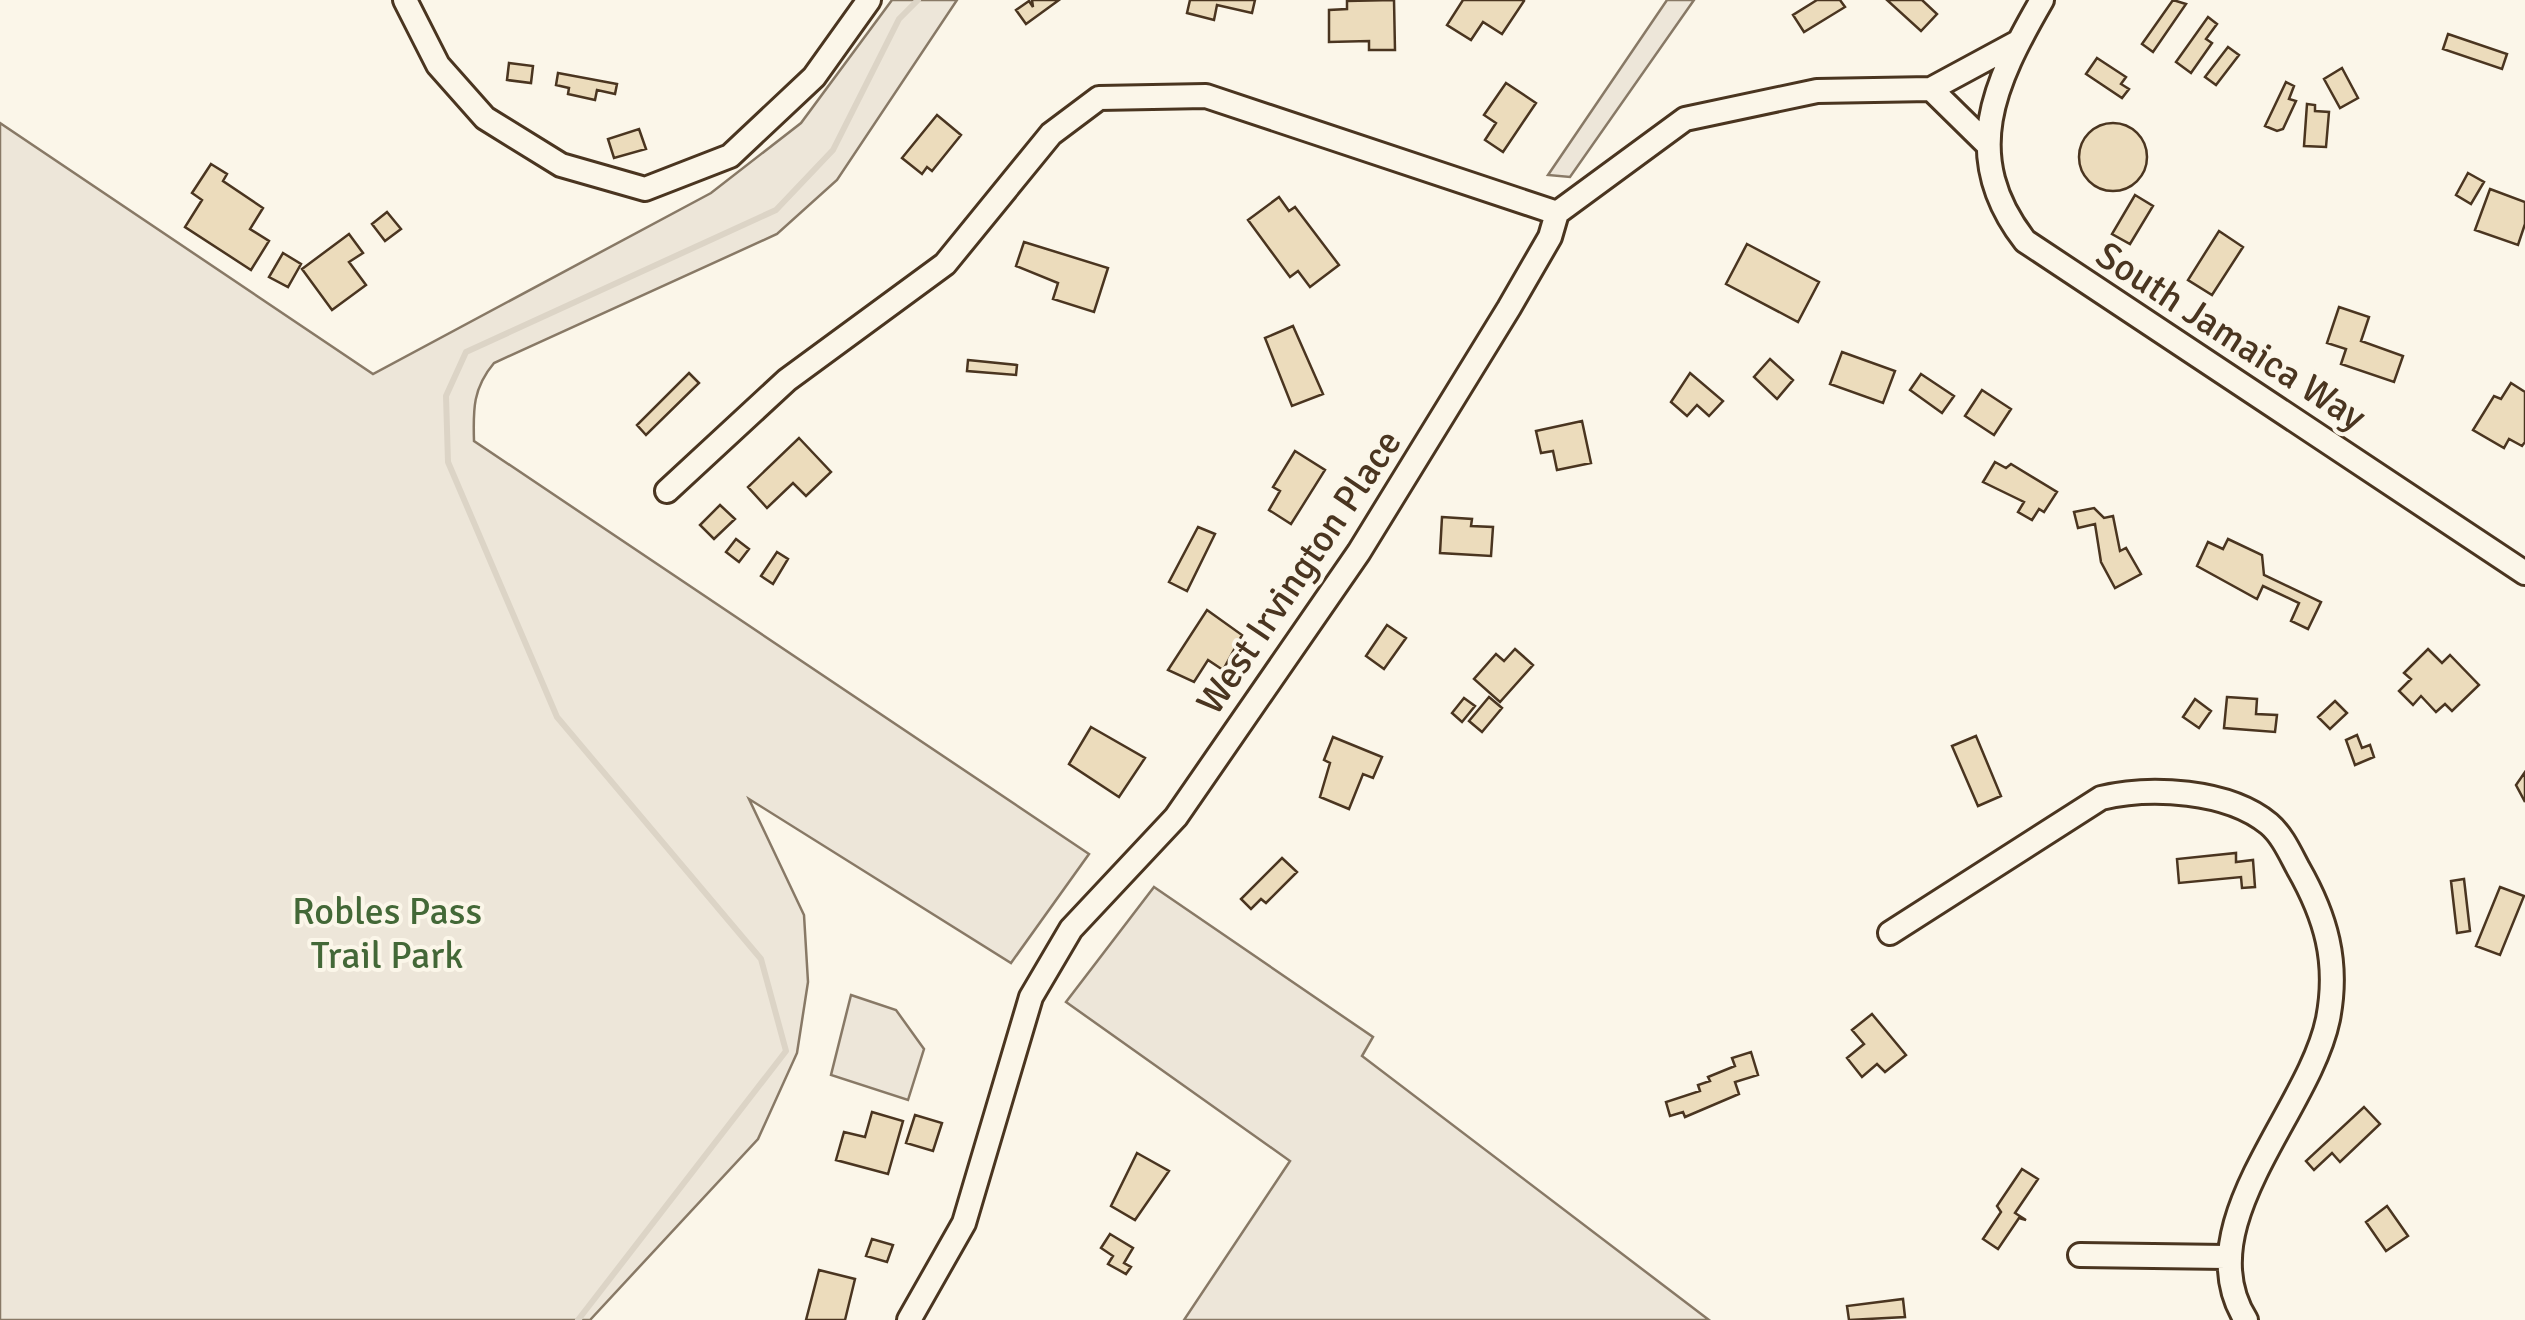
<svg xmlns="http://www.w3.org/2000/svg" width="2525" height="1320" viewBox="0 0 2525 1320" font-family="Signika,sans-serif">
  <rect width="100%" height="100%" fill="#fbf6e9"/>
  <path fill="#ede6d9" stroke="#887966" stroke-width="2.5" d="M892 0H957L837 180 777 234 494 363C473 388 473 409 474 441L1089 854 1011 963 749 799 804 915 808 982 797 1053 758 1139 590 1320H0V123L373 374 711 193 801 123Z
    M1667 0H1694L1570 177 1548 175Z
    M1154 887 1373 1037 1362 1056 1709 1320H1184L1290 1161 1066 1002Z
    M851 995 896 1010 924 1049 908 1100 831 1075Z"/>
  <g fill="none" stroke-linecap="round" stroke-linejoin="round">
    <path stroke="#dcd4c6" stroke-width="6" d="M578 1320 786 1051 761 959 557 717 448 462 446 396 466 352 776 210 833 150 899 19 918 0"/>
  </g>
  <path fill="#ecdcbc" stroke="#4a3520" stroke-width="2.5" d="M1032 0H1059L1026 24 1016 10 1029 1 1033 7Z
    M1190 0H1255L1252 13 1217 5 1214 20 1187 13Z
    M1394 0 1395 50H1369V41L1329 42V10L1347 9V1Z
    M1463 0H1523L1524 1 1502 34 1483 22 1471 40 1447 25Z
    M1817 0H1840L1845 7 1804 32 1793 15Z
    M1887 0H1922L1937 14 1921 31Z
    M2173 0 2186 4 2153 52 2142 44Z
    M2208 17 2217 24 2206 39 2212 43 2191 73 2176 62Z
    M2448 34 2507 54 2502 69 2443 49Z
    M2228 47 2239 55 2216 85 2205 77Z
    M2097 58 2126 77 2121 84 2129 89 2122 98 2086 74Z
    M509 63 533 66 531 83 507 80Z
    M2342 68 2358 98 2340 108 2324 79Z
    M558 73 617 84 615 94 597 90 595 100 568 94 569 88 556 85Z
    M2286 82 2294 86 2289 99 2296 101 2283 129 2277 131 2265 126Z
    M1506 83 1536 103 1503 152 1485 140 1496 123 1484 115Z
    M2307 104 2315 105V111L2329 112 2326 147 2304 146Z
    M937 115 961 135 932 171 927 167 922 174 902 158Z
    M2079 157a34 34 0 1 1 68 0a34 34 0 1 1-68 0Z
    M639 129 646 149 614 158 608 139Z
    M211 164 227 174 223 181 263 208 250 229 269 241 251 270 185 227 202 200 192 193Z
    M2468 173 2484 182 2471 204 2456 195Z
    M2490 189 2525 202V224L2518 245 2475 230Z
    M2135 195 2153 206 2130 244 2112 234Z
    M1279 197 1289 211 1295 207 1339 265 1310 287 1298 271 1290 277 1248 220Z
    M387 212 401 229 385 241 372 224Z
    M2219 231 2243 247 2212 295 2188 280Z
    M349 234 363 253 349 262 366 285 332 310 302 269Z
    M1024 242 1108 268 1094 312 1053 299 1058 283 1016 266Z
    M1747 244 1819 282 1798 322 1726 284Z
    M283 253 301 264 288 287 269 277Z
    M2339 307 2369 317 2361 341 2403 356 2394 382 2341 364 2346 349 2327 343Z
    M1293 326 1323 394 1292 406 1265 338Z
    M1842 352 1895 371 1883 403 1830 384Z
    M1770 359 1793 380 1777 399 1754 377Z
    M968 360 1017 365 1016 375 967 371Z
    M689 373 699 383 646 435 637 425Z
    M1690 373 1723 401 1709 416 1697 405 1687 416 1671 402Z
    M1921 374 1954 396 1942 413 1910 390Z
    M2511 383 2525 392V442L2522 446 2509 439 2504 448 2473 430 2494 396 2501 399Z
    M1982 390 2011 409 1994 435 1965 416Z
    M1582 421 1591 463 1557 470 1553 451 1541 453 1536 431Z
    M799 438 831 472 806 496 793 483 767 508 748 487Z
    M1295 451 1325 470 1291 524 1269 510 1280 491 1273 487Z
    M1995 462 2006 468 2011 464 2057 492 2044 512 2039 509 2032 520 2018 512 2024 502 1983 482Z
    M720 505 735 519 714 539 700 525Z
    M2094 508 2104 518 2113 516 2120 551 2126 548 2141 574 2115 588 2101 562 2095 524 2078 528 2074 512Z
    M1442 517 1472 519 1471 526 1493 527 1491 556 1440 553Z
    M1198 527 1215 534 1187 591 1169 582Z
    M736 539 749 549 739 562 726 552Z
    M2228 539 2262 555 2264 575 2321 602 2308 629 2291 621 2299 603 2263 586 2257 599 2197 566 2208 542 2223 549Z
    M777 552 788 559 773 584 761 576Z
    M1207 610 1242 635 1223 670 1208 660 1194 682 1168 670Z
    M1387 625 1406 638 1384 669 1366 656Z
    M1515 649 1533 665 1500 702 1474 679 1496 654 1504 661Z
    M2428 649 2442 663 2450 655 2479 685 2452 711 2445 704 2436 712 2421 696 2413 705 2399 691 2411 679 2404 673Z
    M1489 697 1502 708 1482 732 1469 721Z
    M2227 697 2257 699 2256 714 2277 715 2275 732 2224 728Z
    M1464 698 1475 706 1462 722 1452 713Z
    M2195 699 2211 711 2199 728 2183 717Z
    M2335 701 2347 713 2330 729 2318 717Z
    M1091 727 1145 758 1119 797 1069 764Z
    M2357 735 2362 748 2370 745 2374 757 2355 765 2346 740Z
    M1976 736 2001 796 1978 806 1952 746Z
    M1333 737 1382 757 1373 778 1363 774 1349 809 1320 797 1330 763 1324 760Z
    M2525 772V802L2516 785Z
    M2236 853V862L2253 860 2255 887 2242 888 2241 877 2179 883 2177 859Z
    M1282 858 1297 872 1266 903 1261 899 1251 909 1241 899Z
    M2464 879 2470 931 2457 933 2451 881Z
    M2500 887 2524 896 2500 955 2476 946Z
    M1872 1014 1906 1055 1885 1072 1877 1064 1862 1077 1847 1058 1864 1044 1852 1030Z
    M1751 1052 1758 1075 1735 1082 1739 1094 1685 1117 1683 1112 1670 1116 1666 1102 1700 1091 1698 1085 1710 1081 1708 1077 1735 1066 1732 1058Z
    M2364 1107 2380 1124 2340 1162 2332 1153 2314 1170 2306 1161Z
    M872 1112 903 1121 888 1174 836 1160 844 1132 865 1137Z
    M915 1115 942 1123 933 1151 906 1143Z
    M1137 1153 1169 1171 1135 1220 1111 1206Z
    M2022 1169 2038 1179 2015 1213 2026 1220 2019 1218 1998 1249 1983 1239 2001 1212 1997 1206Z
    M2387 1206 2408 1236 2386 1251 2366 1222Z
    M1110 1234 1133 1248 1124 1263 1131 1267 1126 1274 1108 1264 1113 1256 1101 1248Z
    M872 1239 893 1245 887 1262 866 1256Z
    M819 1270 855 1279 845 1320H806Z
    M1903 1299 1905 1317 1849 1320 1847 1306Z"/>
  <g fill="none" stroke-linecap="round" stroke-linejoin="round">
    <g stroke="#4a3520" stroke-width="28">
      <path id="minor" d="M405 0 438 65 485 118 561 165 645 189 730 156 814 77 869 0
        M2042 0C1994 83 1959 156 2025 241L2525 573
        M1931 89 1988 145
        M667 491 787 380 945 264 1051 134 1099 98 1206 96 1557 213
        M1890 933 2101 798C2150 786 2228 790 2269 824 2282 835 2290 853 2298 868 2326 917 2339 962 2328 1019 2309 1112 2186 1226 2246 1320
        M2080 1255 2226 1257
        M909 1320 964 1223 1031 997 1071 929 1176 817 1359 552 1509 308 1550 237 1557 213 1685 119 1817 91 1931 89 2018 42"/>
    </g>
    <use href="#minor" stroke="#fbf6e9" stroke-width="22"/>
  </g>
  <g text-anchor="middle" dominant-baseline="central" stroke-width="8" stroke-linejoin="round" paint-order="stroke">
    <g font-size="38" fill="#4a3520" stroke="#fbf6e9">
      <text transform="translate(2231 336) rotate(33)">South Jamaica Way</text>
      <text transform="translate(1299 572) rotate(-56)">West Irvington Place</text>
    </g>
    <g font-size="38" fill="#436837" stroke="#fbf6e9">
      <text x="387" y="911">Robles Pass<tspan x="387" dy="44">Trail Park</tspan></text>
    </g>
  </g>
</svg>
